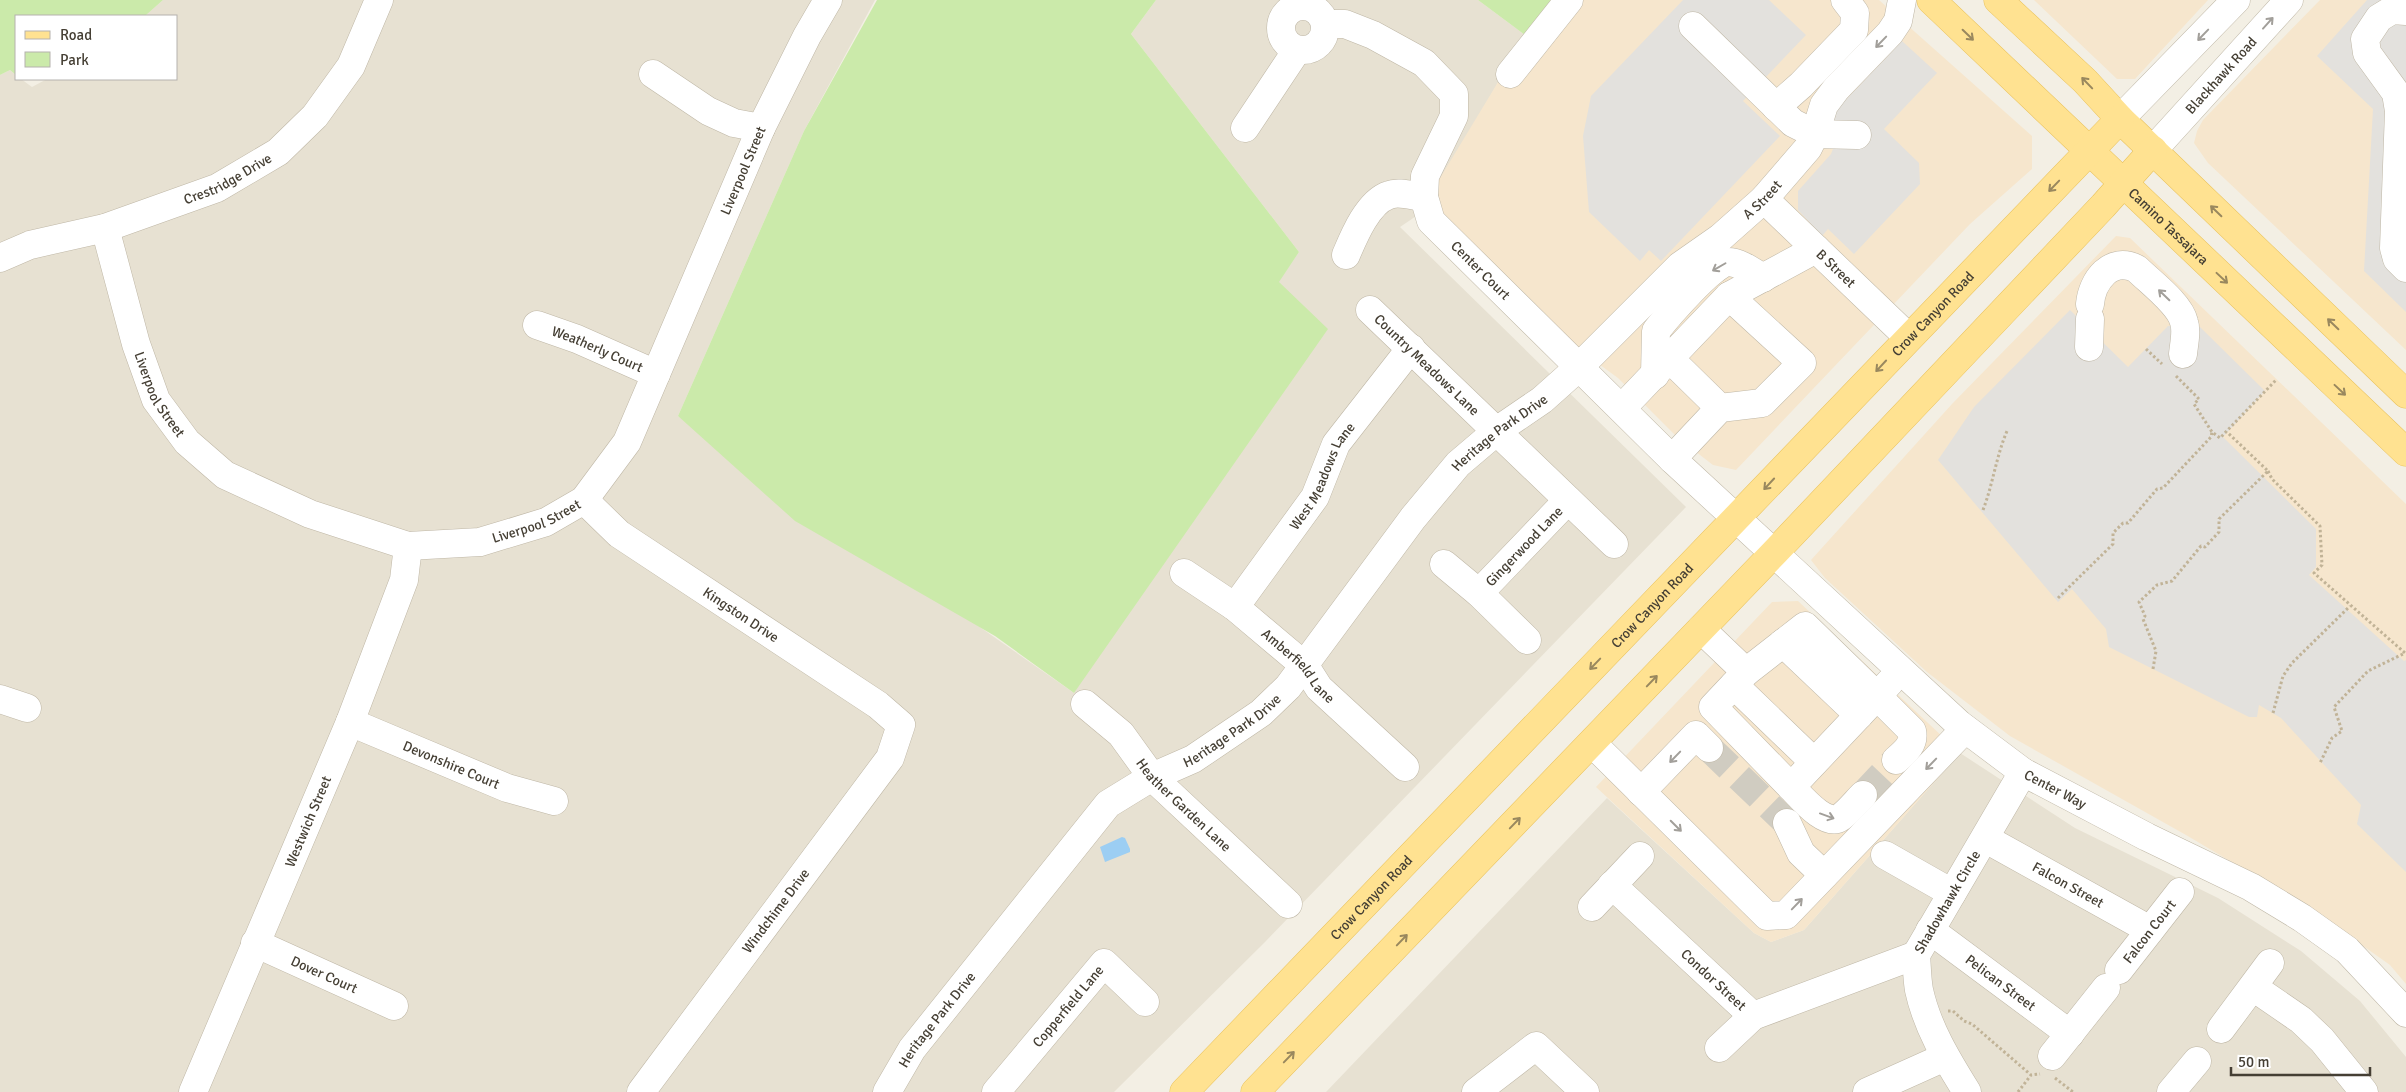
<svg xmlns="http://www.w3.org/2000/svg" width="2406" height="1092" viewBox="0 0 2406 1092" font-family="Signika,sans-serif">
  <rect width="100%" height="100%" fill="#f3efe4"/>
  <path fill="#e7e1d2" d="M163 0H875L804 131 678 416 1074 693 1278 282 1299 252 1131 34 1156 0H1478L1529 38 1506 69 1478 117 1434 204 1400 227 1686 507 1264 943 1114 1092H0V75L10 70 16 75V79H21L32 87 47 79H176V16H145Z
    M1960 753 2075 828 2218 898 2301 951 2360 1001 2406 1057V1092H1326L1607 798 1754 933 1771 942 1804 930Z"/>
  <path fill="#f6e6cd" d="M1558 0H1879L2032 136V169L1970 224 1736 470 1713 465 1678 438 1618 378 1559 335 1434 204V188L1506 69Z
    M2034 0H2208L2135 79H2117Z
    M2320 0H2406V350L2208 163 2194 143 2197 131 2203 120Z
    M2116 236 2130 238 2406 504V984L2390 965 2308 907 2186 835 2010 736 1927 672 1825 578 1811 560 1952 404Z
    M1798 601 1960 753 1804 930 1771 942 1754 933 1596 787 1772 602Z"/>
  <path fill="#cbeaaa" d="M0 0H163L145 16H16V75L10 70 0 75Z
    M877 0H1156L1131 34 1299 252 1279 282 1328 329 1074 693 995 636 795 521 678 416 804 131Z
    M1478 0H1557L1529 38Z"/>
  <path fill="#e3e1dd" d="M1683 0H1769L1806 35 1743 101 1780 136 1661 261 1649 250 1640 261 1589 212 1583 136 1591 96Z
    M2367 0H2406V312L2364 271 2373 109 2317 56Z
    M1902 41 1937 73 1884 129 1919 163 1920 184 1854 254 1828 229 1822 236 1798 210V191L1831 154 1841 129 1830 119 1834 112Z
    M2070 310 2128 367 2168 326 2200 327 2265 391 2223 437 2316 529V567L2309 575 2404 661 2406 660V872L2357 824 2361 805 2281 718 2259 705 2257 717H2249L2109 647 2106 629 2072 589 2058 602 1938 460 1974 407Z"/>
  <path fill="#9ccef3" d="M1122 837 1125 838 1130 849V852L1105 862 1100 847Z"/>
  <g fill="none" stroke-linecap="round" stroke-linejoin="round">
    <path stroke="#d0ccc1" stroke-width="28" stroke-dasharray="28 14" stroke-linecap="butt" d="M1709 748 1787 823
      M1863 795 1896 760"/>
    <g stroke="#bfb7a6" stroke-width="29">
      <g id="minor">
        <circle cx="1303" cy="28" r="22"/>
        <path d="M2406 11 2392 10 2379 18 2365 39 2367 53 2396 93 2399 111 2394 248 2397 259 2406 268"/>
        <path id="s1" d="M1325 24H1345L1373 35 1424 63 1454 94V116L1425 176 1424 197 1431 221 1672 459 1959 724 2023 772 2147 837 2251 887 2302 918 2347 950 2406 1013"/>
        <path d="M1693 26 1793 123 1815 134 1857 135"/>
        <path d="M653 74 708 111 734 123 761 128"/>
        <path d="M1510 74 1569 0"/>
        <path d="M1776 107 1801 85 1854 30 1855 13 1845 0"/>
        <path d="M2120 119 2236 0"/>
        <path d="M1245 128 1297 50"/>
        <path id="s2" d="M2153 150 2289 0"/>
        <path id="s3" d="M1764 199 1908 337"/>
        <path id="s4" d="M105 228 136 344 156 400 187 442 225 475 310 514 408 546 480 542 546 522 584 500 627 442 761 128 807 36 828 0"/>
        <path d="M1346 255C1354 236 1368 202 1389 195 1399 191 1413 196 1424 197"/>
        <path id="s5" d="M0 258 30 245 105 228 217 188 278 152 315 116 351 66 379 0"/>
        <path d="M2090 304C2092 281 2111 255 2137 269 2150 282 2180 304 2184 322 2187 331 2184 344 2183 354"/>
        <path id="s6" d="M1370 310 1614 544"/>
        <path id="s7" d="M537 325 577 339 656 374"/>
        <path d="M2089 347 2090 319"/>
        <path d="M1671 360 1720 408"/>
        <path d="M1655 375 1656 331C1666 318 1713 263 1728 262 1740 262 1753 272 1763 278"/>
        <path d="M1622 408 1729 296"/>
        <path d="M1672 459 1720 408 1762 403 1802 363 1729 296 1816 249"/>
        <path id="s8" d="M584 500 619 534 878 705 901 725 890 758 641 1092"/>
        <path d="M1444 564 1479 593 1527 640"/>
        <path id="s9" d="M1184 573 1235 607 1305 666 1319 688 1405 767"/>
        <path id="s10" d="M1479 593 1568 500"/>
        <path id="s11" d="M1235 607 1315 497 1336 444 1411 348"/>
        <path d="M1701 629 1746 672 1805 626 1877 696 1890 682"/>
        <path d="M1783 643 1859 715"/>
        <path d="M1746 672 1713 707 1791 787 1877 696 1912 731C1915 744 1905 752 1896 760"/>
        <path d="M1734 685 1814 762"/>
        <path d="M0 699 27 708"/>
        <path id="s12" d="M1085 704 1121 734 1152 777 1288 904"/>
        <path id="s13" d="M350 722 507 788 554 801"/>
        <path d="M1592 743 1767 916 1786 915 1965 729"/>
        <path d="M1791 787C1801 797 1826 828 1841 817 1849 811 1856 802 1863 795"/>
        <path d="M1641 792 1696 735 1709 748"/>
        <path d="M1787 823 1801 853 1824 875"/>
        <path id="s14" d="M1986 839 2150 930"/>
        <path d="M1885 855 1952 893"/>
        <path id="s15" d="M1612 885 1753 1016 1916 955"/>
        <path d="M1592 907 1640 856"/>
        <path id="s16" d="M1930 930 2070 1034"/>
        <path id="s17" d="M255 943 394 1006"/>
        <path id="s18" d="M2119 970 2180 892"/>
        <path d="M2253 987 2301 1020 2322 1040 2364 1092"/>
        <path d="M2221 1029 2270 963"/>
        <path d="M1719 1048 1753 1016"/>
        <path d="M2052 1056 2106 988"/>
        <path id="s19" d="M193 1092 350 722 404 580 408 546"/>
        <path id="s20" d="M887 1092 912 1049 1108 804 1152 777 1193 759 1261 713 1288 687 1413 518 1458 464 1498 430 1542 400 1579 367 1680 266 1720 238 1764 199 1808 148 1815 134 1824 105 1836 89 1890 33 1898 21 1902 0"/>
        <path id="s21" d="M996 1092 1104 963 1145 1002"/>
        <path d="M1476 1092 1536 1046 1585 1092"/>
        <path d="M1867 1092 1945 1057"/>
        <path id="s22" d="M1967 1092C1947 1060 1927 1027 1919 990 1917 979 1917 967 1916 955L2023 772"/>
        <path d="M2171 1092 2197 1061"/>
      </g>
    </g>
    <g stroke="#e9c25c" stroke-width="29">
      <g id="major">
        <path id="s23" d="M1931 0 2406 452"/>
        <path d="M1998 0 2085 81 2120 119 2406 394"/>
        <path id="s24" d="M1184 1092 2120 119"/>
        <path d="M1255 1092 1775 552 2103 206 2153 150"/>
      </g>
    </g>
    <path stroke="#c1b397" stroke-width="3" stroke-dasharray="2.5 2.5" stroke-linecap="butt" d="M2146 349 2162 364
      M2176 376 2199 399 2194 404 2212 432 2220 438 2276 380
      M2268 471 2272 479 2320 526 2322 565 2314 573 2405 653 2368 671 2334 707 2342 731 2332 738 2320 763
      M1983 510C1993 484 1996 457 2007 431
      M2058 598 2113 544V533L2123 523H2128L2157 489 2163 488 2211 437 2212 432
      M2153 669 2156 651 2143 619 2145 616 2139 602 2157 585 2172 581 2201 546 2205 547 2219 532V519L2268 471 2227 432
      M2273 713 2283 676 2292 663 2350 606
      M1948 1011H1953L1964 1021 1972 1024 2031 1075
      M2055 1078 2073 1092
      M2018 1092 2031 1075 2040 1074"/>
    <use href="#minor" stroke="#fff" stroke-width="28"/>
    <use href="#major" stroke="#ffe291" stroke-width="28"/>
  </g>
  <defs><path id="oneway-shaft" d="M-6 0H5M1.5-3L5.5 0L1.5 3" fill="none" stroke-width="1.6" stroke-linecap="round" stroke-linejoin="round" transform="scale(1.25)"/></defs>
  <g stroke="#a29f9a">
    <use href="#oneway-shaft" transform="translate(2268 23) rotate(-48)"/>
    <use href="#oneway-shaft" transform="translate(2203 35) rotate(134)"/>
    <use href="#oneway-shaft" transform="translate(1881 42) rotate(134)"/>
    <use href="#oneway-shaft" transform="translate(1719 267) rotate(150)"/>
    <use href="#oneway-shaft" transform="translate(2164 295) rotate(-136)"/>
    <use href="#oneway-shaft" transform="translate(1675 757) rotate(134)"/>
    <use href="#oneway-shaft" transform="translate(1931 764) rotate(134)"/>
    <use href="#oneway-shaft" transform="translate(1827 816) rotate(20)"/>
    <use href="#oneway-shaft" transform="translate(1676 826) rotate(45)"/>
    <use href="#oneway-shaft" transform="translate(1797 904) rotate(-46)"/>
  </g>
  <g stroke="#99885e">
    <use href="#oneway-shaft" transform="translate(1968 35) rotate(44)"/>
    <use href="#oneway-shaft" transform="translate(2087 83) rotate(-134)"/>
    <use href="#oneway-shaft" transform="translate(2054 186) rotate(134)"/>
    <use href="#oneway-shaft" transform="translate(2216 211) rotate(-136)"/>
    <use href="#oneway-shaft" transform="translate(2222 278) rotate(43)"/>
    <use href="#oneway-shaft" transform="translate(2333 324) rotate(-136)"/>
    <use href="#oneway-shaft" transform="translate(1881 366) rotate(133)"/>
    <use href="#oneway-shaft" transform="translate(2340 390) rotate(43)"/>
    <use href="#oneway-shaft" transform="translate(1769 484) rotate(133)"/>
    <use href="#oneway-shaft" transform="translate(1595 664) rotate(134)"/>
    <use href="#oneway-shaft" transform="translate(1652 681) rotate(-46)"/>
    <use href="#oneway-shaft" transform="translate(1515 823) rotate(-46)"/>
    <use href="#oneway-shaft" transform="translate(1402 940) rotate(-46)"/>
    <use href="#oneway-shaft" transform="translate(1289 1057) rotate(-46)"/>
  </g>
  <g text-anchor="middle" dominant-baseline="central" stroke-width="4" stroke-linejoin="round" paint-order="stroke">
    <g font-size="14" fill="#453f34" stroke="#fff">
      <text stroke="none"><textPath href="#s2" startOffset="101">Blackhawk Road</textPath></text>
      <text stroke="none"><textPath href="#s4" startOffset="1031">Liverpool Street</textPath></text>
      <text stroke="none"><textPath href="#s5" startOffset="242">Crestridge Drive</textPath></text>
      <text stroke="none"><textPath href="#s20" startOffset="1264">A Street</textPath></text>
      <text stroke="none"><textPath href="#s23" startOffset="328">Camino Tassajara</textPath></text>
      <text stroke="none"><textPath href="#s3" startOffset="100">B Street</textPath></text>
      <text stroke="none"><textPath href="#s1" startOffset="356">Center Court</textPath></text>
      <text stroke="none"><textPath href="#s24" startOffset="1080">Crow Canyon Road</textPath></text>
      <text stroke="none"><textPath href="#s7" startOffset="65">Weatherly Court</textPath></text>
      <text stroke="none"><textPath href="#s6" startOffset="79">Country Meadows Lane</textPath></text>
      <text stroke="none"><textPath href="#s4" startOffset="176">Liverpool Street</textPath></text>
      <text stroke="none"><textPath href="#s20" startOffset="912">Heritage Park Drive</textPath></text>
      <text stroke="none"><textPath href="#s11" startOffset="158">West Meadows Lane</textPath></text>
      <text stroke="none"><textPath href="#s4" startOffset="611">Liverpool Street</textPath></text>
      <text stroke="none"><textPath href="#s10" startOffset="65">Gingerwood Lane</textPath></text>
      <text stroke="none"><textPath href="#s24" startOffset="675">Crow Canyon Road</textPath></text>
      <text stroke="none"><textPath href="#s8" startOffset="195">Kingston Drive</textPath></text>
      <text stroke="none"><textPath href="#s9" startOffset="148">Amberfield Lane</textPath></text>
      <text stroke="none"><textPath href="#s20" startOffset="508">Heritage Park Drive</textPath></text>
      <text stroke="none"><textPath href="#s13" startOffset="110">Devonshire Court</textPath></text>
      <text stroke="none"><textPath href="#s1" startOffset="1132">Center Way</textPath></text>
      <text stroke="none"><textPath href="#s12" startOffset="142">Heather Garden Lane</textPath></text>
      <text stroke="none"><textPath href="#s19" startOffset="294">Westwich Street</textPath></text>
      <text stroke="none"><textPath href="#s14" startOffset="94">Falcon Street</textPath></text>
      <text stroke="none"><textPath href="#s24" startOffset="270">Crow Canyon Road</textPath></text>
      <text stroke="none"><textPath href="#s22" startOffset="210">Shadowhawk Circle</textPath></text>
      <text transform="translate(776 911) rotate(-53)">Windchime Drive</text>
      <text stroke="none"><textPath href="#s18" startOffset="49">Falcon Court</textPath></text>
      <text stroke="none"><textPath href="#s17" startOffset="76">Dover Court</textPath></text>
      <text stroke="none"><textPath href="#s15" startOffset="139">Condor Street</textPath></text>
      <text stroke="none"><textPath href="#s16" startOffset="88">Pelican Street</textPath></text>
      <text stroke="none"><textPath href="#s21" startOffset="112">Copperfield Lane</textPath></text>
      <text stroke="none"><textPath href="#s20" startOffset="88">Heritage Park Drive</textPath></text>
    </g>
  </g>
  <rect x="15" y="15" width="162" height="65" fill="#ffffff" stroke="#b5b2ae"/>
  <rect x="25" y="31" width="25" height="8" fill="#ffe291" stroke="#b5b2ae"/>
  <text x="60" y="40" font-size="15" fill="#453f34">Road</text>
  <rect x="25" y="52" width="25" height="15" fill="#cbeaaa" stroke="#b5b2ae"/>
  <text x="60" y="65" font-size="15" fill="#453f34">Park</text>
  <path d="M2231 1067v8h139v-8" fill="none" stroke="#453f34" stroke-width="2.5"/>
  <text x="2238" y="1067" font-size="15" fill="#453f34" stroke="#ffffff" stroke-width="4" paint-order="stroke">50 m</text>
</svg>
